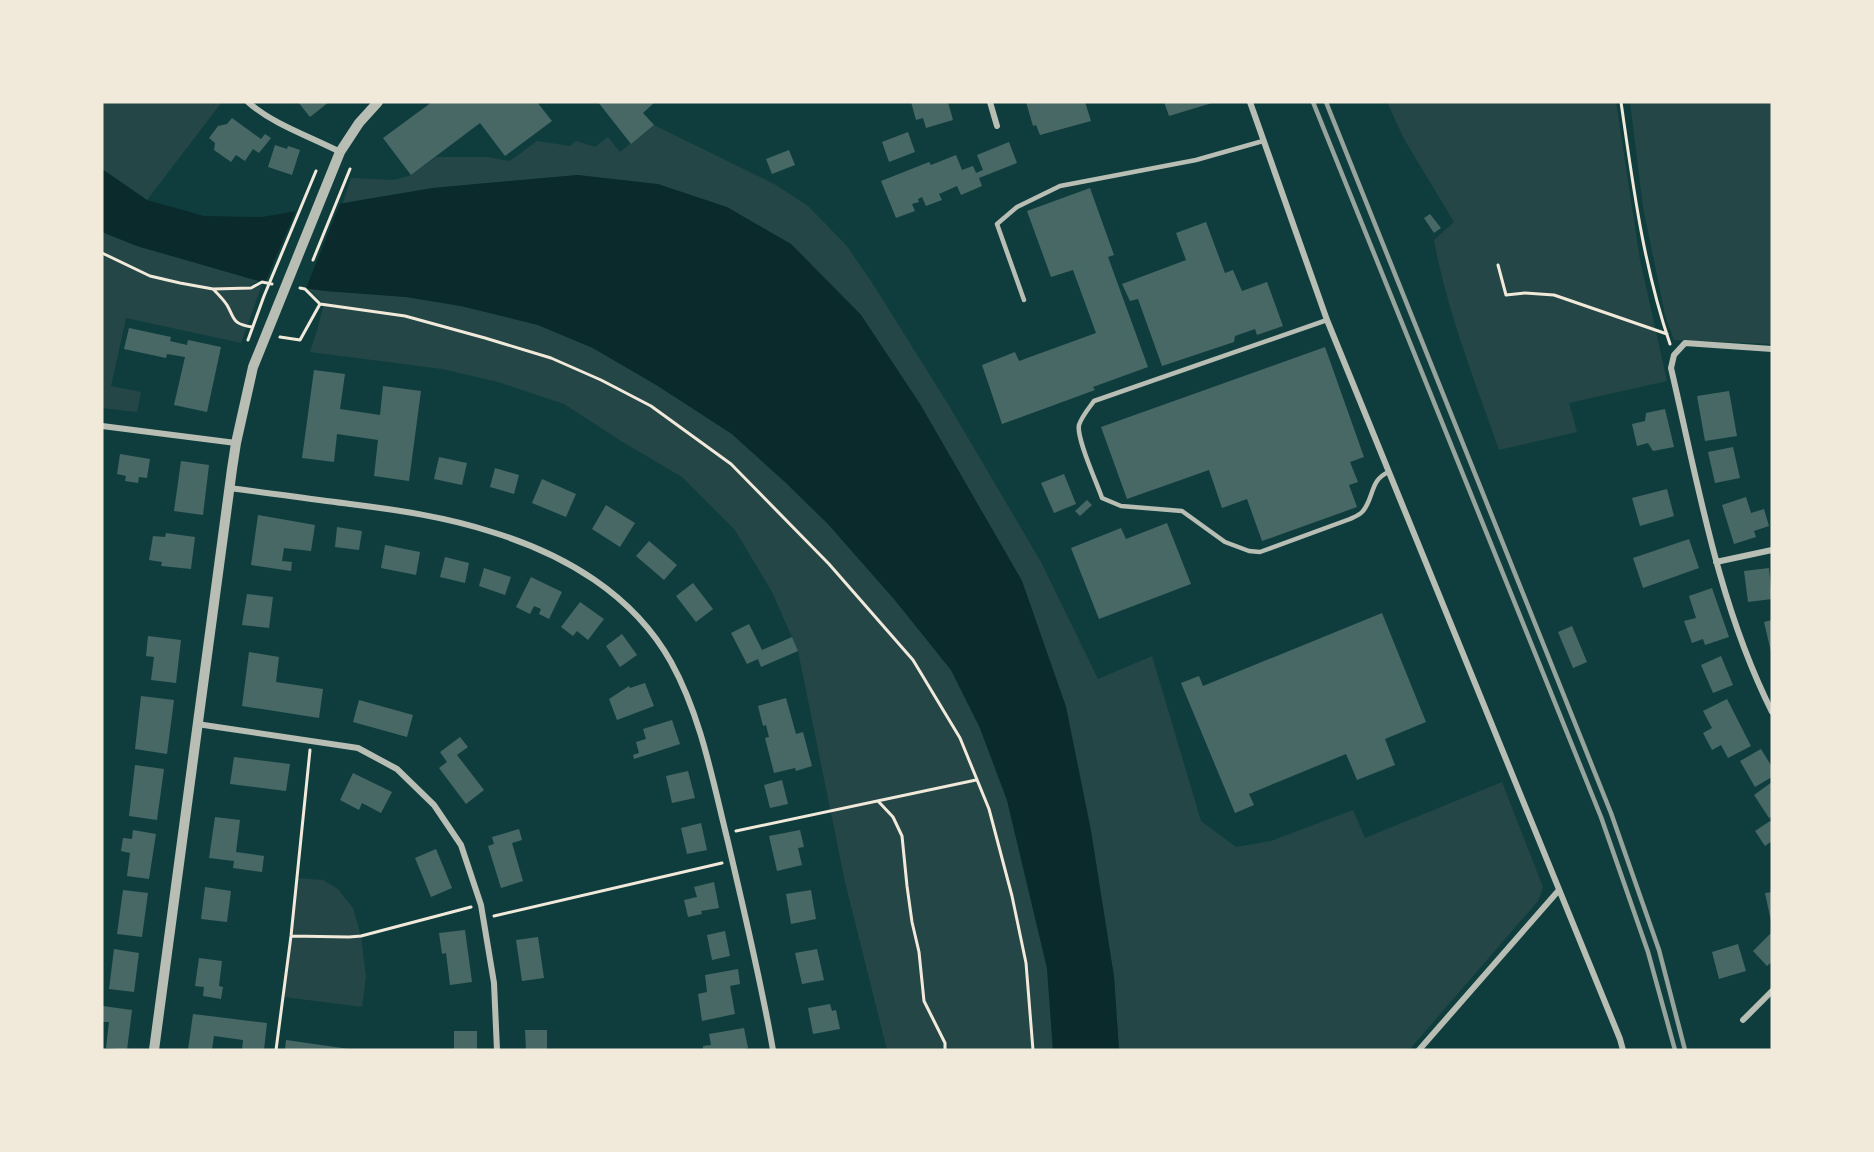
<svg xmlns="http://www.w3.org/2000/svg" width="1874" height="1152" viewBox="0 0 1874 1152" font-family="'Roboto Condensed',sans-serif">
  <rect width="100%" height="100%" fill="#0f3d3e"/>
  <path fill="#244646" d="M102 102H222L147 200 102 169Z
    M1387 102H1616L1640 260 1667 381 1569 403 1577 432 1499 450C1475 381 1447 312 1434 240L1454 222 1404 139Z
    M1630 102H1772V344L1674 340 1665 315 1643 207Z
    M654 125 776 185 808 206 846 245 871 281 951 409 1041 562 1098 679 1152 656 1201 821 1236 847 1271 841 1353 810 1365 838 1502 782 1543 887 1538 901 1409 1050H1119L1114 977 1091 831 1066 707 1022 581 920 404 861 315 791 244 578 175 433 188 343 203 351 178 394 180 411 175 436 157H487L510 161 537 141 570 146 576 141 595 147 608 137 620 152Z
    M102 232 137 246 259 281 250 285 251 290 262 285 241 343 126 318 111 386 141 392 137 412 102 408Z
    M308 289 406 297 461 306 538 325 593 348 658 386 732 434 785 482 828 524 894 599 951 670 980 728 1007 800 1047 968 1053 1050H887L845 882 798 651 772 592 735 530 682 477 621 441 564 404 498 382 442 369 310 352 316 334 324 304Z
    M297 878 323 880 338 889 353 908 361 936 366 977 362 1007 284 997Z"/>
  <path fill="#0a2a2b" d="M102 169 147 200 204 216 262 217 433 188 578 175 658 184 727 207 791 244 861 315 920 404 1022 581 1066 707 1091 831 1114 977 1119 1050H1053L1047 968 1007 800 980 728 951 670 894 599 828 524 785 482 732 434 658 386 593 348 538 325 461 306 406 297 325 291 259 281 137 246 102 232Z"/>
  <path fill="#0f3d3e" d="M341 201 305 291 264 285 297 208Z"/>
  <path fill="#486865" d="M298 102H329L310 117Z
    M432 102H537L552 121 505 156 480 123 411 175 383 138Z
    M598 102H655L643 113 654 125 631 144Z
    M911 102H948L953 120 926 128 923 118 916 120Z
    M1026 102H1085L1091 121 1040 135 1036 125 1033 126Z
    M1164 102H1212V103L1169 116Z
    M232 118 261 139 265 134 271 138 259 153 253 149 245 161 236 155 231 162 214 150 215 143 209 138 218 126 227 124Z
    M908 132 915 152 889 162 882 142Z
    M1009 142 1017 163 979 178 982 186 961 195 957 186 939 194 942 200 926 206 922 197 918 199 919 202 912 204 915 211 896 218 881 181 929 162 931 165 956 155 962 170 973 166 976 173 983 170 977 155Z
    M275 145 287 149 288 146 300 150 292 175 268 167Z
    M789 150 795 165 772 174 766 159Z
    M1090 188 1114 255 1108 257 1148 367 1093 387 1095 390 1002 424 982 365 1015 352 1019 361 1096 333 1073 270 1051 277 1027 211Z
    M1430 214 1441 228 1434 233 1424 218Z
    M1206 222 1225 273 1233 270 1242 291 1267 282 1283 326 1257 335 1255 329 1235 336 1234 342 1162 366 1138 299 1130 301 1122 284 1186 260 1176 233Z
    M129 328 171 337 170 341 187 345 188 340 221 347 207 412 174 405 185 357 167 354 166 358 124 349Z
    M1325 347 1364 457 1350 462 1358 482 1349 485 1357 507 1262 541 1247 499 1222 508 1209 470 1127 499 1101 427Z
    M314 370 345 374 340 409 380 415 383 386 421 391 409 481 374 476 378 440 337 434 334 462 302 458Z
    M1729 391 1737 436 1705 441 1697 396Z
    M1665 409 1674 447 1653 451 1648 443 1637 446 1632 424 1645 421 1646 413Z
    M1733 447 1740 478 1715 483 1708 452Z
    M120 454 150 459 147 478 139 477 138 483 125 481 126 476 117 474Z
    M439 457 467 463 462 485 434 479Z
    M181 461 209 465 203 515 174 511Z
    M495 468 519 475 514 494 490 487Z
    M1064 474 1076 504 1054 513 1041 483Z
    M542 479 576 494 566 517 532 503Z
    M1667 489 1674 516 1640 526 1632 498Z
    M1746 497 1751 513 1764 509 1769 526 1754 531 1756 537 1734 544 1722 505Z
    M1087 500 1092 505 1080 516 1075 511Z
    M606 505 635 523 620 547 592 529Z
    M258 515 315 525 311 551 284 548 282 561 292 562 291 571 251 565Z
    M1167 523 1191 584 1099 619 1071 548 1121 528 1126 539Z
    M337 527 362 531 359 550 335 547Z
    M166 533 195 537 191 569 161 566 162 562 149 560 153 536 165 537Z
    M1689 539 1699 568 1643 588 1633 558Z
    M649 541 677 565 664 580 636 556Z
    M385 545 420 552 416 575 381 568Z
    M445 557 469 563 465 583 440 577Z
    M484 568 511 577 505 595 479 586Z
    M1769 568 1772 599 1748 602 1744 571Z
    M531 577 562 592 549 619 539 614 541 609 534 606 530 614 516 607Z
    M693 583 713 609 696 622 676 596Z
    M1712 588 1729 637 1705 645 1703 639 1692 643 1684 621 1696 618 1689 596Z
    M247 594 273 597 269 628 242 625Z
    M580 602 604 619 588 640 577 631 573 636 561 627Z
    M1382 613 1426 722 1385 739 1395 765 1357 780 1346 754 1249 794 1254 805 1235 813 1181 683 1199 676 1203 686Z
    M1772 620V652H1771L1764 622Z
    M749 624 762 650 792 637 798 651 761 667 758 659 747 664 731 633Z
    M1572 626 1587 662 1573 668 1558 632Z
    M622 634 637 655 620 667 606 646Z
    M148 636 181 640 176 683 151 680 154 657 146 656Z
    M249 652 279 657 276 682 323 689 319 718 242 706Z
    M1721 656 1733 685 1713 693 1701 665Z
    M645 683 654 706 617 720 609 699 629 686 630 688Z
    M141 696 174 700 167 754 135 749Z
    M786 698 796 734 803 732 812 766 796 771 795 768 774 773 765 738 769 737 766 725 763 726 758 706Z
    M1727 699 1751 746 1728 758 1721 745 1712 750 1703 733 1712 728 1703 711Z
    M359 700 413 715 407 737 353 722Z
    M672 720 680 744 634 759 633 755 639 753 636 742 646 739 643 729Z
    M460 737 468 747 457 755 484 790 466 804 439 768 447 762 440 752Z
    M1761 749 1772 767V777L1755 787 1740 761Z
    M234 757 290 764 286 791 230 784Z
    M135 765 164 769 157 820 129 816Z
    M688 771 695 798 672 803 666 776Z
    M353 773 392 792 381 813 362 803 359 810 340 800Z
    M782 780 788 804 770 808 764 785Z
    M1772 782V816L1769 818 1754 795Z
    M215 817 240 820 236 852 264 856 262 872 233 868 234 861 209 858Z
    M1770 821 1772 824V841L1765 846 1755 831Z
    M701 823 707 850 687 854 681 828Z
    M519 829 522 840 512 843 523 881 501 888 488 846 494 844 492 837Z
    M133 830 156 834 149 879 127 876 130 853 121 851 123 838 132 839Z
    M800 830 804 847 798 848 802 865 777 871 769 836Z
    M436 849 452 888 431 897 415 858Z
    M714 882 719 908 701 911 702 914 688 917 684 900 697 897 694 887Z
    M205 887 231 891 227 922 201 919Z
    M123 890 148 893 142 937 117 934Z
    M811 890 816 919 791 924 786 894Z
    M1772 892V921H1771L1765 893Z
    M465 930 472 982 450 985 446 953 442 954 439 933Z
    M725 931 730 956 712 960 707 935Z
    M1772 932V962L1767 966 1753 951Z
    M538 937 544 978 522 981 516 940Z
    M1738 944 1746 971 1719 979 1712 952Z
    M114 949 139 953 134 992 109 989Z
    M817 949 824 980 802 984 795 953Z
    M199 958 222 961 219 986 223 987 221 999 203 996 204 987 195 986Z
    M738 969 740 984 730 986 735 1014 702 1021 698 994 707 992 705 975Z
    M830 1004 832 1011 836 1010 840 1029 813 1034 808 1008Z
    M103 1006 132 1010 127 1050 106 1048 109 1022H102Z
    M193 1014 267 1023 264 1050H242L243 1040 214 1036 212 1050H188Z
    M744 1028 748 1048 741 1050H703V1046L711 1045 709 1034Z
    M525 1030H547V1050H526Z
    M454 1031H477V1050H454Z
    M286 1040 349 1049V1050H285Z"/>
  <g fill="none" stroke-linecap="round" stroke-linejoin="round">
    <path stroke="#f1e9da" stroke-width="3" d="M1621 102C1633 185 1643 265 1670 344
      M102 253 150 276 180 283 213 289 251 288 262 282 272 284
      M313 260 350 169
      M1498 265 1506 295 1525 293 1554 295 1667 334
      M300 288 305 289 320 304 405 316 485 338 551 358 601 380 651 406 731 464 829 564 913 660 960 738 989 809 1012 896 1026 963 1033 1050
      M213 289C218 294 223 299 227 305 235 319 232 324 252 327
      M280 337 300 340 320 304
      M248 340 264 296 316 171
      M878 801 893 817 902 836 907 886 912 922 919 952 924 1001 945 1043V1050
      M736 831 976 780
      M494 916 722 863
      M291 936 349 937 361 936 471 907
      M276 1050 291 936 310 750"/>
    <path stroke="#b8beb3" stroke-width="4.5" d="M1024 300 997 224 1017 207 1060 186 1196 160 1263 141
      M1327 320 1094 401C1089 408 1082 416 1079 425 1076 438 1097 483 1102 498L1121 506 1182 511 1225 542 1249 551 1260 552 1350 519C1354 517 1360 515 1363 511 1374 498 1370 479 1389 472"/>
    <path stroke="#b8beb3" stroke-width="6" d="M248 102C272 124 311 137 340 152
      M990 102 997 126
      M1250 102 1327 320 1620 1039 1623 1050
      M1772 349 1685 343 1674 355 1671 368C1698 484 1718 604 1772 712
      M102 426 236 443
      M229 488C270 493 310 499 350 504 398 510 446 517 492 532 564 554 633 594 671 662 701 716 713 782 728 842 744 911 761 981 773 1050
      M1716 562 1772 550
      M197 724 358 748 397 769 434 805 461 845 481 905 494 983 497 1050
      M1743 1020 1772 991
      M1419 1050 1559 890"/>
    <path stroke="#b8beb3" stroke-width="10" d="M154 1050 232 469 236 443 253 367 340 152 359 123 378 102"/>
    <path stroke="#97a49c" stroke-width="4.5" d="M1313 102 1601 817 1648 952 1675 1050
      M1326 102 1611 813 1659 950 1685 1050"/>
  </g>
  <rect width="1874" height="1152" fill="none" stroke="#f1e9da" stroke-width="207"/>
</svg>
